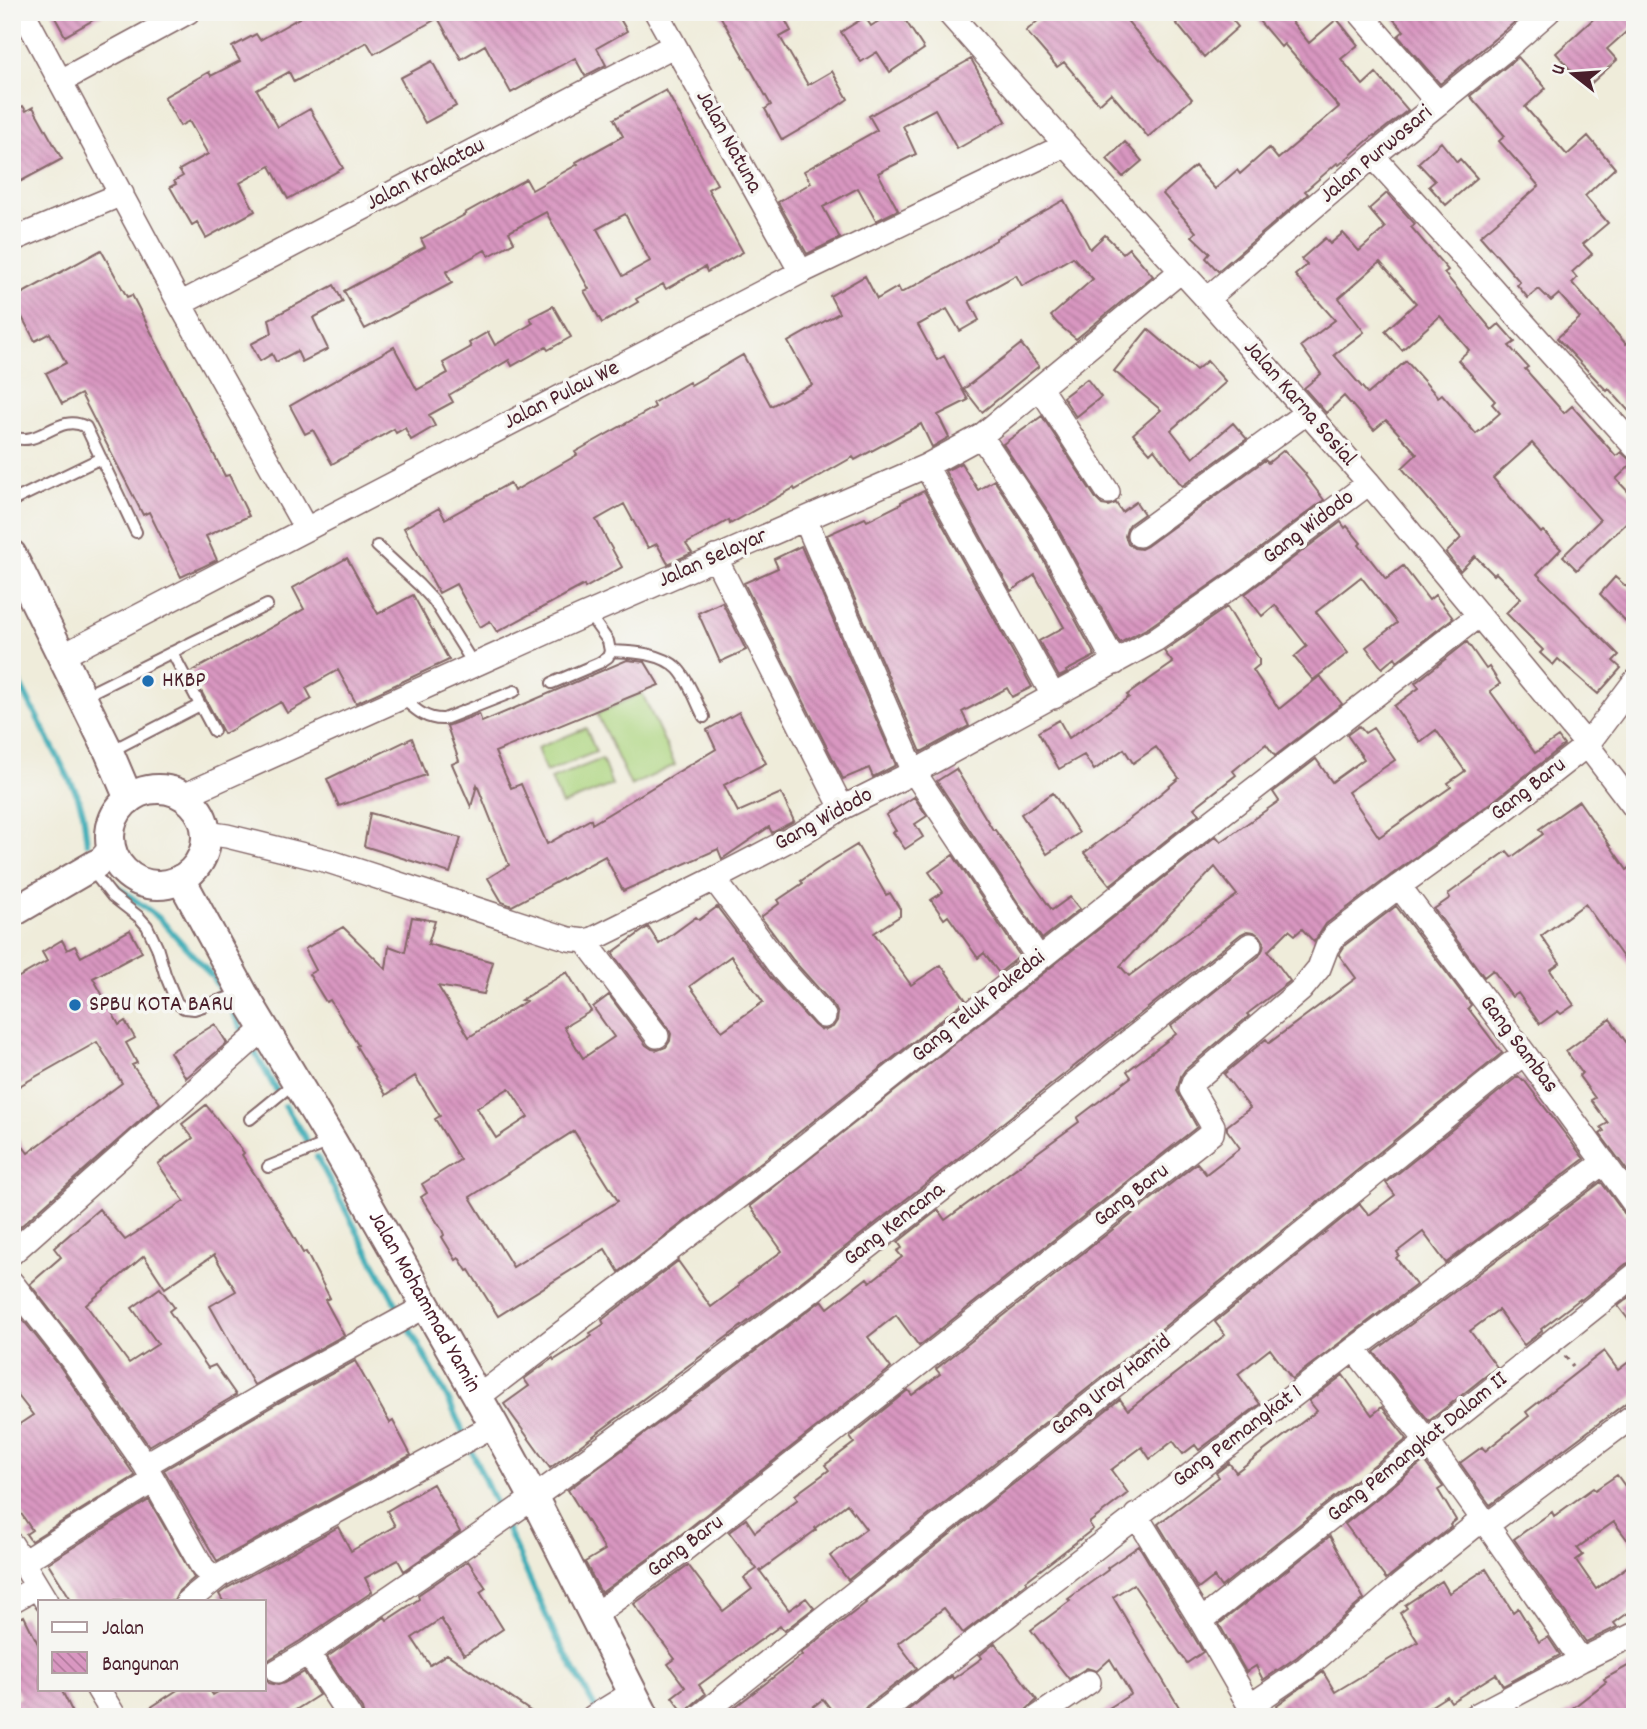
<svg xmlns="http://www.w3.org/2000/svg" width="1647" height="1729" viewBox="0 0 1647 1729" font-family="Dekko,sans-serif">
  <defs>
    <pattern id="building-back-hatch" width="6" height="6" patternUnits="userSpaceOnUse" patternTransform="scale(1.75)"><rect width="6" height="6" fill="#d997c1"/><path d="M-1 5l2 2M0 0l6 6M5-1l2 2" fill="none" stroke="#b27b9d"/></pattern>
  </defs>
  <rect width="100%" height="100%" fill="#f6f6f2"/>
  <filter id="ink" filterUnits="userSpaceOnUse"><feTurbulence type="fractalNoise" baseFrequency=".0143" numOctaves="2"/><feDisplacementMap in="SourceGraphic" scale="14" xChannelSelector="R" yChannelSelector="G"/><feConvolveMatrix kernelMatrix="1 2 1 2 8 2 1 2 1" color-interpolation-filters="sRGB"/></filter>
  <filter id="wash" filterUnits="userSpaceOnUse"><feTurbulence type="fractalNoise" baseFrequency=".00686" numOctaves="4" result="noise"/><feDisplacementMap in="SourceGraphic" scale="28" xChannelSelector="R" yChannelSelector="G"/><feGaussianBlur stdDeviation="1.57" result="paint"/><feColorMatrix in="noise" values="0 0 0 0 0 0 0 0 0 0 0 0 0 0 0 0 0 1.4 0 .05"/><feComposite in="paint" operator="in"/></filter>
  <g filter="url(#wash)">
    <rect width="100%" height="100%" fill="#efecda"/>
    <path fill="#add580" stroke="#7c7a56" stroke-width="2" d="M642 693 675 765 631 786 597 714Z
      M586 728 596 752 546 772 537 748Z
      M602 759 612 785 562 805 551 779Z"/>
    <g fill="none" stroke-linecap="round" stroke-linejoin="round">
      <path stroke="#3bacb6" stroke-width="6" d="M12 669 77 794 83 812 87 843
        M116 886 159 918 212 976 276 1090
        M285 1106 307 1141
        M317 1157 401 1313
        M406 1322 449 1401 554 1633 597 1711"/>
    </g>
    <g id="blocks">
      <path fill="url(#building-back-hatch)" fill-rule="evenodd" d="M52 12H107L65 36Z
        M310 12H616L627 31 597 48 606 65 585 76 575 58 511 93 485 45 461 59 438 18 374 54 367 42 294 82 289 72 257 90 278 127 310 109 343 168 288 199 270 166 240 183 255 211 206 238 197 222 192 225 170 187 176 184 174 181 183 176 179 170 208 154 189 121 180 126 164 97 209 72 211 76 240 61 232 47 256 34 260 40Z
        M718 12H781L791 31 780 37 808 85 832 71 848 99 825 115 782 140 765 109 771 105Z
        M893 12H900L924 49 890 72 877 52 861 62 841 32 865 17 871 26Z
        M1048 12H1120L1192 99 1148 137 1111 93 1099 104 1064 62 1057 67 1026 31Z
        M1167 12H1226L1238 27 1204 57Z
        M1270 12H1284L1309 43 1337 19 1358 45 1341 59 1363 85 1376 73 1408 110 1375 136 1374 135 1339 165 1337 163 1305 191 1308 194 1218 271 1206 258 1210 253 1192 236 1196 232 1163 194 1195 166 1215 189 1237 170 1240 174 1269 148 1278 159 1339 107 1284 44 1281 47 1259 21Z
        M1387 12H1527L1440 84 1398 36 1404 31Z
        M1601 12H1627L1635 21V24L1607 49 1617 60 1586 88 1556 53Z
        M1518 57 1546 88 1525 107 1567 155 1588 136 1615 168 1585 196 1608 223 1583 244 1592 254 1572 272 1577 278 1572 283 1626 344 1635 336V418L1609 389 1607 391 1557 338 1580 318 1559 294 1551 301 1539 289 1528 298 1517 285 1520 282 1480 236 1539 186 1499 141 1505 136 1470 96Z
        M971 59 1006 121 957 149 935 109 903 126 916 154 878 173 898 210 876 221 858 188 823 207 840 238 807 254 778 202 811 183 804 171 877 130 869 116Z
        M432 61 456 106 425 123 400 78Z
        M666 90 717 184 708 189 743 252 707 272 705 267 666 289 663 284 636 299 638 302 602 323 584 291 589 289 546 212 509 232 514 242 489 256 485 250 446 272 452 283 365 329 344 291 425 247 421 239 466 214 465 213 526 179 532 190 578 164 576 162 623 136 614 119ZM625 214 650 261 623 276 597 229Z
        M23 106 26 111 33 107 62 159 12 186V112Z
        M1125 142 1142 161 1123 177 1107 159Z
        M1441 142 1457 162 1460 159 1477 178 1446 205 1429 186 1435 181 1418 163Z
        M1387 193 1415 224 1411 227 1448 270 1444 273 1492 330 1499 324 1515 342 1509 346 1528 367 1525 369 1564 413 1572 406 1616 456 1621 452 1630 460 1635 461 1616 479 1635 499V514L1577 570 1563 556 1600 520 1532 443 1493 478 1541 533 1543 531 1561 549 1537 574 1619 655 1613 661 1621 668 1598 694 1558 659 1553 665 1540 653 1543 650 1506 613 1521 598 1496 573 1494 575 1475 556 1460 571 1446 553 1461 538 1402 468 1417 454 1391 425 1386 420 1374 430 1344 396 1326 413 1304 388 1321 374 1301 346 1335 320 1295 275 1307 265 1301 259 1325 238 1330 244 1343 233 1359 251 1385 228 1369 209ZM1380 262 1416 303 1385 331 1402 350 1440 316 1469 350 1458 360 1495 401 1492 404 1500 413 1476 434 1442 394 1438 397 1406 361 1368 394 1334 355 1364 332 1339 298Z
        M1064 200 1090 249 1105 235 1123 253 1129 248 1153 276 1076 339 1058 324 1051 316 1093 279 1073 257 1022 286 1016 275 969 301 979 320 960 331 947 309 918 325 937 360 944 356 968 400 938 415 949 437 932 447 921 424 855 460 853 457 795 490 794 488 730 524 729 520 686 544 692 553 668 564 657 544 648 548 624 504 596 520 622 567 585 588 584 585 497 632 490 621 480 627 456 584 439 593 404 528 439 508 445 519 510 483 514 491 577 455 575 452 655 407 653 403 689 382 691 385 743 355 771 406 812 385 788 342 839 313 830 296 865 276 877 299 898 287 901 293 955 264 996 240V238Z
        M101 250 127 297 132 295 225 476 229 475 249 516 206 536 217 560 181 577 149 512 143 515 81 394 62 404 46 373 66 363 50 333 35 341 12 299Z
        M334 285 343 302 313 318 328 349 302 362 297 351 276 362 272 354 260 361 251 344 272 333 269 319Z
        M553 306 571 337 548 350 546 347 512 366 509 360 449 395 453 402 429 415 435 426 411 440 405 428 396 433 394 429 332 464 313 430 305 434 290 406 394 347 417 390 448 373 443 363 471 347 469 343 488 332 495 345 533 323 530 318Z
        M1148 329 1196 370 1207 361 1226 382 1171 430 1193 458 1233 423 1247 439 1182 486 1154 449 1150 453 1133 434 1161 410 1114 371Z
        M1021 344 1039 366 982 412 964 389Z
        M1087 379 1101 397 1076 417 1063 397Z
        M1042 416 1097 500 1102 505 1108 506 1116 503 1122 512 1136 502 1144 514 1130 524 1127 529 1125 536 1128 544 1134 548 1141 549 1147 546 1265 460 1268 463 1284 450 1306 474 1305 475 1324 500 1233 569 1148 628 1120 643 1050 514 1003 444Z
        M961 463 978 490 994 480 1026 528 1095 656 1066 671 1067 673 1059 677 1039 641 1064 627 1035 575 1011 591 945 471Z
        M924 491 1032 687 1012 697 1007 688 962 712 969 726 921 752 827 535 865 518 867 521 901 504V502Z
        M1341 522 1345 528 1347 526 1361 543 1359 545 1386 579 1403 566 1429 600 1435 595 1453 618 1397 661 1395 657 1382 668 1366 647 1397 623 1361 577 1316 612 1348 653 1313 680 1294 657 1307 646 1275 605 1262 616 1245 594Z
        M801 546 896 765 873 777 869 768 843 779 744 583 778 568 774 559Z
        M347 558 378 614 413 595 449 660 356 703 338 670 306 688 312 699 287 713 281 702 224 734 191 672 304 609 293 588Z
        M1615 577 1635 594V631L1600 594Z
        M722 602 746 650 720 662 698 613Z
        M1227 607 1259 659V665L1253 670 1279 709 1320 676 1342 704 1275 756 1266 744 1233 771 1236 775 1194 808 1199 814 1110 885 1084 853 1140 811 1179 778 1156 747 1133 763 1124 749 1094 770 1084 755 1059 769 1038 732 1059 720 1069 738 1129 697 1127 695 1173 663 1164 651Z
        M1467 642 1486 669 1489 667 1500 684 1490 691 1535 753 1558 737 1564 745 1491 803 1391 875 1326 924 1314 942 1302 929 1295 935 1289 930 1268 951 1290 981 1247 1014 1249 1016 1185 1070 1181 1076 1177 1091 1197 1127 919 1346 896 1315 868 1337 891 1368 669 1544 601 1593 585 1562 605 1550 568 1490 724 1375 822 1300 828 1308 867 1278 870 1282 902 1257 897 1251 902 1248 898 1242 938 1210 945 1220 1079 1122 1077 1118 1131 1077 1127 1071 1176 1034 1171 1026 1259 956 1263 949 1264 942 1261 937 1254 932 1247 931 1241 934 975 1145 797 1285 550 1468 504 1404 529 1386 524 1379 553 1358 554 1360 592 1336 590 1333 604 1324 602 1320 678 1261 711 1307 739 1286 738 1284 782 1251 750 1206 1216 836 1221 842 1279 801 1273 792 1316 759 1332 782 1364 759 1347 735 1359 726 1365 733 1373 728 1395 760 1348 792 1379 837 1451 787 1448 783 1465 771 1436 730 1420 742 1394 706 1419 688 1415 683ZM1215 867 1237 895 1129 976 1120 966Z
        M627 660 645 662 659 685 495 752 511 788 521 784 547 844 591 819 592 824 716 749 707 730 739 712 766 763 724 785 738 812 781 793 794 821 772 833 769 827 722 859 718 849 623 891 605 856 512 906 502 902 488 878 509 865 477 785 471 807 452 764 459 761 447 726 479 714 482 722Z
        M412 738 426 775 339 806 327 779Z
        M956 769 993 830H995L1052 910 1070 897 1080 909 1042 939 937 781Z
        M1053 793 1079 833 1047 854 1021 814Z
        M914 797 927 816 915 824 923 837 905 849 893 832 896 831 886 815Z
        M1579 801 1627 870 1635 864V974L1585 904 1541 936 1560 963 1550 970 1574 1005 1561 1014 1558 1011 1540 1024 1518 993 1512 997 1493 970 1484 977 1434 909 1450 898 1448 894 1507 851 1512 857 1543 834 1539 829Z
        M370 813 461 838 450 873 364 846Z
        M857 845 886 895 890 893 900 909V916L874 933 911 985 941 965 966 1000 782 1146 619 1272 605 1249 498 1316 469 1270 467 1271 459 1258 456 1260 442 1237 444 1235 442 1230 421 1197 427 1193 422 1184 460 1160 435 1119 440 1116 415 1076 386 1095 356 1046 358 1045 330 1000 326 1002 309 974 316 970 305 949 343 927 386 969 389 946 405 952 412 917 435 921 428 944 493 962 484 994 438 986 469 1037 526 1001 521 1000 567 972 591 1011 564 1027 583 1058 614 1037 593 1007 609 995 646 1045 652 1049 658 1050 666 1047 670 1041 671 1034 668 1028 612 953 648 927 659 944 696 917 699 920 717 907 771 978 814 1025 819 1029 826 1030 833 1027 837 1021 838 1014 835 1007 793 960 761 917 780 903 778 900 803 883 801 881 824 865ZM731 956 763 1002 722 1031 690 986ZM509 1088 528 1117 496 1138 477 1108ZM574 1131 618 1201 513 1267 470 1197Z
        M953 855 1020 956 999 973 984 953 978 958 948 916 944 919 931 900 943 892 929 872Z
        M1396 906 1471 1005 1468 1008 1502 1053 1117 1365 848 1580 830 1556 866 1529 847 1504 815 1528 816 1530 760 1571 789 1610 806 1598 814 1608 784 1631 780 1626 699 1685 705 1694 690 1707 686 1715 672 1697 685 1687 668 1664 675 1659 634 1604 688 1565 723 1611 752 1589 744 1578 757 1569 729 1532 746 1519 755 1532 798 1499 795 1495 829 1470 825 1465 854 1443 850 1437 908 1390 912 1395 940 1374 936 1369 1197 1163 1206 1174 1240 1148 1227 1130V1126L1250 1108 1224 1074 1266 1039 1269 1043 1356 978 1339 955 1340 953 1345 945Z
        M130 930 142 952 93 978 119 1025 125 1021 135 1038 126 1043 137 1063 132 1065 160 1103 12 1234V1132L28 1153 122 1083 97 1042 12 1090V981L47 961 42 952 62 940 67 950 75 946 81 957Z
        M1610 1019 1626 1042 1635 1035V1181L1600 1134 1604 1131 1601 1127 1608 1123 1591 1100 1595 1098 1579 1076 1582 1073 1566 1051Z
        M215 1024 227 1043 186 1078 170 1052Z
        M1518 1076 1523 1081 1524 1080 1584 1159 1446 1263 1423 1232 1397 1252 1399 1255 1396 1258 1416 1285 1292 1379 1270 1349 1238 1374 1260 1404 1199 1450 1195 1445 1183 1454 1173 1441 1150 1459 1142 1447 1111 1470 1128 1493 1089 1523 1093 1529 1026 1581 1027 1583 963 1633 944 1608 898 1643 917 1668 867 1706 863 1711 862 1717H837L823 1699 800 1717H722L802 1655 801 1653 866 1603 865 1602 1120 1399 1128 1410 1225 1335 1215 1322 1360 1204 1369 1215 1395 1195 1386 1183Z
        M206 1105 244 1153 242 1155 280 1213 303 1253 306 1252 330 1298 325 1300 344 1335 254 1385 210 1306 236 1291 214 1255 165 1288 144 1256 86 1305 129 1363 158 1344 132 1308 160 1288 174 1307 169 1311 208 1368 215 1365 236 1395 149 1446 83 1352 30 1284 61 1257 54 1248 99 1209 125 1240 184 1201 158 1164 193 1138 182 1124Z
        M1601 1182 1624 1213 1629 1217 1635 1219V1261L1626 1264 1581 1300 1580 1299 1541 1329 1542 1331 1524 1345 1498 1310 1470 1331 1497 1367 1429 1421 1374 1352Z
        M1635 1293V1328L1618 1306Z
        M12 1306 61 1368 135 1476 31 1541 26 1534 32 1530 12 1500V1429L33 1415 12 1388Z
        M1604 1351 1618 1370 1635 1357V1396L1490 1505 1460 1463 1482 1447 1485 1451 1529 1416 1526 1412Z
        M355 1361 390 1423 393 1421 411 1455 217 1561 164 1470 278 1403Z
        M1343 1375 1372 1415 1382 1407 1407 1439 1221 1587 1214 1577 1198 1589 1158 1524 1219 1477 1216 1473 1229 1463 1236 1472 1317 1411 1309 1401Z
        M1424 1461 1443 1487 1438 1490 1456 1520 1450 1525 1451 1527 1386 1579 1345 1524Z
        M1617 1475 1625 1486 1635 1479V1550L1614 1522 1577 1548 1583 1555 1576 1560 1596 1589 1635 1561V1608L1614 1623 1617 1627 1586 1642 1514 1539 1552 1512 1554 1516 1593 1488 1595 1490Z
        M433 1484 460 1532 404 1571 398 1560 365 1578 372 1592 300 1641 270 1659 264 1666V1601H223L219 1594 227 1588 338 1527 351 1551 395 1526 387 1511Z
        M149 1500 194 1578 179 1591 174 1601H72L48 1563Z
        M1330 1536 1364 1599 1297 1657 1263 1680 1256 1666 1246 1672 1219 1624Z
        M1139 1546 1203 1652 1187 1663 1133 1584 1113 1597 1185 1717H1095L1131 1694 1110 1659 1097 1671 1087 1668 1069 1679 1031 1630 1070 1601 1068 1599 1108 1570 1107 1568Z
        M468 1561 486 1588 480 1592 503 1629 464 1655 441 1619 412 1638 430 1665 447 1654 539 1717H364L362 1709 327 1657 385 1617 387 1620 419 1599 418 1595Z
        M1486 1569 1513 1612 1518 1608 1539 1642 1548 1637 1560 1655 1503 1686 1496 1674 1451 1702 1447 1696 1414 1717H1283L1277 1705 1323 1672 1335 1692 1418 1642 1400 1613 1407 1608 1405 1605 1442 1581 1449 1593Z
        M24 1616 40 1648V1689H61L75 1717H12V1702L20 1697 12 1682V1623Z
        M995 1643 1037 1700 1026 1710 1024 1717H899L952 1676 953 1679 982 1658 980 1655Z
        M1635 1662V1710L1622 1717H1561L1606 1682 1604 1679Z
        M304 1672 319 1695 294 1711 298 1717H136L179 1689H209L213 1695 223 1689H264V1676L269 1683 278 1685 284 1683Z"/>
    </g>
  </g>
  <g filter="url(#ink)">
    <use href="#blocks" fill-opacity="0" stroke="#846768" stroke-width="2"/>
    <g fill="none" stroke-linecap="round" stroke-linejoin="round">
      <g stroke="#846768" stroke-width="14">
        <path id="service" d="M12 437C41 448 58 412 86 427L136 532
          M12 501 101 458
          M377 546 419 585 434 601 474 665
          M610 651C631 652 662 652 678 669 690 682 696 702 704 717
          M172 652 214 731
          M552 683 599 663 608 657 610 651 608 641 588 613
          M82 697 267 605
          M401 697C415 709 425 720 444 719L515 691
          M109 752 200 705
          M90 868 112 896 139 917 147 926 157 947 165 974 177 1003 184 1008 194 1009 243 993
          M250 1119 294 1083
          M268 1167 330 1142"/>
      </g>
      <g stroke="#846768" stroke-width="26">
        <path id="minor" d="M23 12 180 304 306 529
          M656 12 801 272
          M948 12 1066 145 1207 299 1369 483 1587 745 1635 808
          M1359 12 1438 103
          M61 81 188 12
          M1373 156 1635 447
          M12 240 122 194
          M1207 299 1373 156 1506 49 1548 12
          M180 304 673 46
          M1040 388 1108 492
          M981 436 1038 521 1115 663
          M926 466 1054 697
          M805 519 914 772 1039 959
          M1139 535 1306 413
          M715 557 842 808
          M62 656 801 272 1066 145
          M183 796 583 616 926 466 981 436 1181 271
          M206 833 227 836 328 861 569 939 585 941 593 939 714 879 802 833 842 808 914 772 1155 640 1241 580 1369 483
          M96 864 111 847
          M714 879 782 969 824 1016
          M1399 886 1524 1053 1635 1205
          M585 941 657 1036
          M12 1253 265 1028
          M12 1283 72 1360 145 1465 203 1568 213 1577 219 1576 494 1425
          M1354 1349 1427 1441 1487 1525 1581 1660
          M478 1397 791 1157 1200 831 1479 615
          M145 1465 271 1391 426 1306
          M1136 1515 1201 1621 1256 1717
          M1487 1525 1633 1416
          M12 1545 46 1601
          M23 1562 153 1481
          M12 1601 37 1587
          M188 1601 219 1576
          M594 1615 677 1555 1212 1133 1213 1126 1191 1089 1194 1081 1301 990 1319 968 1327 947 1335 935 1399 886 1499 814 1587 745 1635 681
          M1201 1621 1635 1275
          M308 1653 350 1717
          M277 1671 308 1653C383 1601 459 1551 533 1498 778 1323 1014 1133 1250 945
          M98 1689 115 1717
          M1250 1706 1306 1668 1402 1584 1483 1519
          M593 1717 632 1693
          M699 1717 1126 1376 1524 1053
          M876 1717 1354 1349 1604 1162
          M1038 1717 1089 1682
          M1473 1717 1581 1660 1635 1634"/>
      </g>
      <g stroke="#846768" stroke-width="32">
        <g id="tertiary">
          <path d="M12 555 109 752 129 799"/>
          <circle cx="158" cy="837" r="48"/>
          <path id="s1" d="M181 879 243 993 332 1141 494 1425 534 1498 645 1717"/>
          <path d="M12 913 96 864"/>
        </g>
      </g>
      <path stroke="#846768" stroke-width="3.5" stroke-dasharray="5 5" stroke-linecap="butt" d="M1565 1356 1573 1366"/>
      <use href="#service" stroke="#fff" stroke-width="10"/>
      <use href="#minor" stroke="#fff" stroke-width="23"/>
      <use href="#tertiary" stroke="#fff" stroke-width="28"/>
    </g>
  </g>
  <g fill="#1f6fb2" stroke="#f6f6f2" stroke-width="2.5">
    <circle cx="148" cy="681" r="7"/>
    <circle cx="75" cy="1005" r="7"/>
  </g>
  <g text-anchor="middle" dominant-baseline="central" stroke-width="7" stroke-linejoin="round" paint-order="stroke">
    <g font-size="23" fill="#4a1f2b" stroke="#f6f6f2">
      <text transform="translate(728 142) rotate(61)">Jalan Natuna</text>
      <text transform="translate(1377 155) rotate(-40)">Jalan Purwosari</text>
      <text transform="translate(426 175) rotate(-28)">Jalan Krakatau</text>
      <text transform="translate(562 396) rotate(-27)">Jalan Pulau We</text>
      <text transform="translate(1299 404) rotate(49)">Jalan Karna Sosial</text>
      <text transform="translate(1309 528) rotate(-37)">Gang Widodo</text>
      <text transform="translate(713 559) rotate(-24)">Jalan Selayar</text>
      <text transform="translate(1529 790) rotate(-38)">Gang Baru</text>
      <text transform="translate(824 820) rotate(-29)">Gang Widodo</text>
      <text transform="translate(979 1007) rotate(-39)">Gang Teluk Pakedai</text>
      <text transform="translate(1518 1045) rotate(53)">Gang Sambas</text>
      <text transform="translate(1132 1196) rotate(-38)">Gang Baru</text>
      <text transform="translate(895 1225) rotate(-38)">Gang Kencana</text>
      <text stroke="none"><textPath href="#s1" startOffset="488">Jalan Mohammad Yamin</textPath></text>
      <text transform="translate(1112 1386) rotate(-39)">Gang Uray Hamid</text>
      <text transform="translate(1238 1437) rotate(-37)">Gang Pemangkat 1</text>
      <text transform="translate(1418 1448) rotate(-39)">Gang Pemangkat Dalam II</text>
      <text transform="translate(686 1547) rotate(-37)">Gang Baru</text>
    </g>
    <g font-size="23" fill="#4a1f2b" stroke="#f6f6f2" text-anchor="start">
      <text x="162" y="681">HKBP</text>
      <text x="89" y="1005">SPBU KOTA BARU</text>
    </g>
  </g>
  <rect width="1647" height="1729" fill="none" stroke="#f6f6f2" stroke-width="42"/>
  <rect x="38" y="1600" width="228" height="91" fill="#f6f6f2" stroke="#b1a0a2" stroke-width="2"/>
  <rect x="52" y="1622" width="35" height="10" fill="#ffffff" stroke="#b1a0a2" stroke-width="2"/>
  <text x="102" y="1634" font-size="21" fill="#4a1f2b">Jalan</text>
  <rect x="52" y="1652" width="35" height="21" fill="url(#building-back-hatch)" stroke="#b1a0a2" stroke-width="2"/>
  <text x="102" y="1670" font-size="21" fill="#4a1f2b">Bangunan</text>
  <g transform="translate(1573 74) rotate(287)" stroke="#f6f6f2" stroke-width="5" paint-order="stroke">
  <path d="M0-5L12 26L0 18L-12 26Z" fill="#4a1f2b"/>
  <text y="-10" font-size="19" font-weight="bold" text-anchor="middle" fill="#4a1f2b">U</text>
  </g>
</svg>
